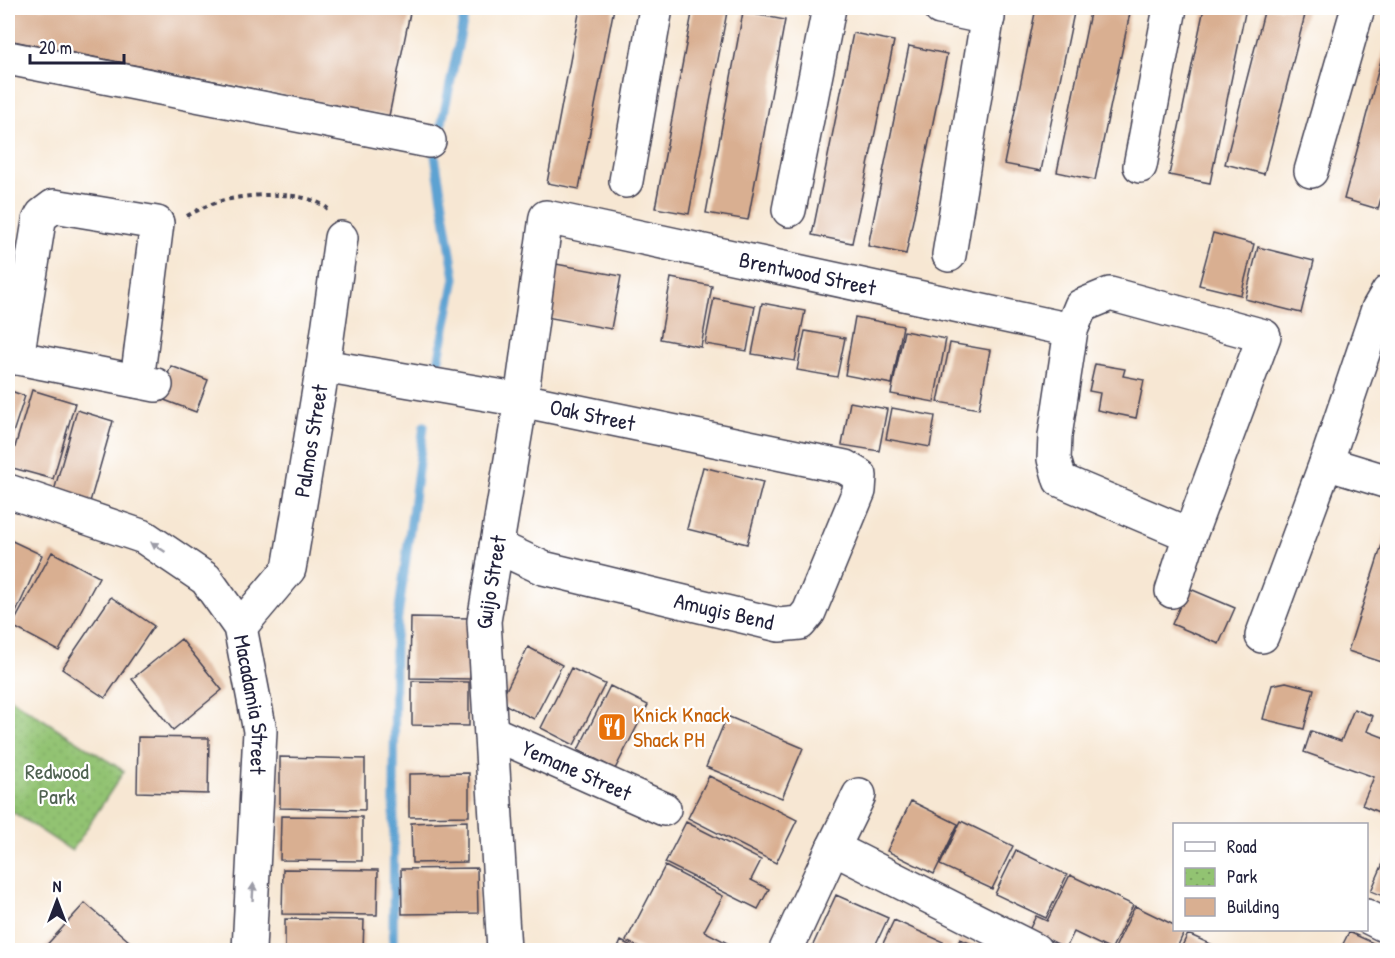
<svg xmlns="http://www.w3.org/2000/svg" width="1395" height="958" viewBox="0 0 1395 958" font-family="'Patrick Hand',sans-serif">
  <defs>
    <pattern id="park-dots" width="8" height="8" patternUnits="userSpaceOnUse" patternTransform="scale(1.5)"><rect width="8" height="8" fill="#92c372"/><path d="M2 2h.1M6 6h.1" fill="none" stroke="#7ea764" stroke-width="1.8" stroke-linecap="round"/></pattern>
  </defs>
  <rect width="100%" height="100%" fill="#fff"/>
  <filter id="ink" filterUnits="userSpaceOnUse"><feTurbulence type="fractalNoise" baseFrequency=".0167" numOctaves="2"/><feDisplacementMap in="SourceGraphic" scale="12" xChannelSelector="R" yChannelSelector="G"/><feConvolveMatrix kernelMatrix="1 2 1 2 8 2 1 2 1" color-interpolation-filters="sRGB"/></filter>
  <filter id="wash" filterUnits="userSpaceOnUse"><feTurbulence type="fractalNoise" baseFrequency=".008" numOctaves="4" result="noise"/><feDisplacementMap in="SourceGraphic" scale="24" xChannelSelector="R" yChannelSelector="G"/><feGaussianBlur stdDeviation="1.35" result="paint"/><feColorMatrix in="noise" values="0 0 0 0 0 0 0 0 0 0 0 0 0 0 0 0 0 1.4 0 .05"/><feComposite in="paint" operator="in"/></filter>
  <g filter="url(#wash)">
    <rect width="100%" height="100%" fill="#f7e7d3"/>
    <path fill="url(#park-dots)" stroke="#5a7256" stroke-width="1.5" d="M8 697 124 771 72 851 13 812 8 819Z"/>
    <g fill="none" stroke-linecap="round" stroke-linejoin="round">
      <path stroke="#5da2d2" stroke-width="9" d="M438 363 455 278 435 156 466 8
        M393 950 395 639 424 426"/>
    </g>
    <g id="blocks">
      <path fill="#d9af91" d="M8 8H411L389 116 8 40Z
        M580 8H614L579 189 547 183Z
        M693 8 727 12 689 214 655 208Z
        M1036 8H1075L1041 171 1004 164Z
        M1091 8H1131L1095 180 1057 172Z
        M1204 8H1246L1210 183 1169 175Z
        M1265 8H1292L1306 11 1264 174 1225 164Z
        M743 12 785 20 748 220 706 213Z
        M853 33 894 41 852 243 812 235Z
        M1387 38 1388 174 1378 209 1344 199Z
        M909 46 947 54 906 254 868 246Z
        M1213 233 1254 244 1241 295 1199 285Z
        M1258 247 1314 261 1301 313 1245 299Z
        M556 264 621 276 611 329 546 317Z
        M671 278 712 286 701 347 660 339Z
        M714 298 755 306 747 351 705 344Z
        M762 303 805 311 795 361 752 354Z
        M855 317 903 326 892 384 845 375Z
        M805 331 845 338 837 377 797 370Z
        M904 331 946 339 934 402 891 394Z
        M950 343 990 350 979 409 938 402Z
        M1095 364 1125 369 1123 376 1144 380 1136 418 1097 410 1100 393 1089 391Z
        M171 366 208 380 196 412 159 398Z
        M8 390 25 396 8 448Z
        M32 390 75 403 53 479 9 467Z
        M850 402 887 409 879 451 842 445Z
        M892 408 935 416 930 447 886 439Z
        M77 410 113 421 90 502 54 491Z
        M703 467 763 482 747 544 687 529Z
        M1387 529H1388V664L1348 651Z
        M8 539 42 555 8 630Z
        M52 552 99 577 59 651 12 626Z
        M1188 588 1235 608 1219 644 1172 624Z
        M111 597 154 626 105 698 62 669Z
        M411 617 471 618 470 679 410 678Z
        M181 639 222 690 173 730 132 679Z
        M528 647 562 665 534 719 500 702Z
        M571 668 605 684 574 745 541 728Z
        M412 681 469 682V726L412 725Z
        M1286 682 1314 689 1304 729 1263 719 1272 685Z
        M610 686 648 705 615 769 578 750Z
        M1354 709 1373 716 1367 731 1388 739V816L1362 805 1374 777 1304 752 1311 731 1341 741Z
        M727 716 803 748 782 798 706 767Z
        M138 737 209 738 208 794 137 792Z
        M280 757 365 759V810L280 808Z
        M469 773V816L409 817V774Z
        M709 776 797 820 776 863 688 818Z
        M911 801 958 824 934 874 887 851Z
        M281 816 362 817V861L280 860Z
        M467 821V862L412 863 411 823Z
        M961 821 1013 846 992 889 940 865Z
        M686 822 761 860 751 880 769 889 758 909 665 863Z
        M1016 850 1067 875 1046 918 995 894Z
        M1388 852V898L1371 891Z
        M665 866 723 896 704 931 733 946 731 950H644L626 941Z
        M477 868 478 913 402 914 401 869Z
        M283 869 378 870 377 915 282 914Z
        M1070 875 1133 905 1111 950 1074 932 1066 948 1029 930 1036 916 1047 921Z
        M836 895 888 918 873 950H821L812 947Z
        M85 903 130 942 122 950H42Z
        M1135 906 1174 925V930H1185L1176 950H1114Z
        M285 919 364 920 363 950H285Z
        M894 920 952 946 950 950H880Z
        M1349 932 1380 946 1378 950H1340Z
        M1188 934 1224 950H1180Z
        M960 939 986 950H955Z
        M621 941 639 950H617Z"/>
    </g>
  </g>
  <g filter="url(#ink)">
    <use href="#blocks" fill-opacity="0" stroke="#424052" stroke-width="1.5"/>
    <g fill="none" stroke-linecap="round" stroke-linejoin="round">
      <g stroke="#424052" stroke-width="36">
        <g id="minor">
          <path d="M940 8 988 18"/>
          <path d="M8 58 429 141"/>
          <path d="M1140 166 1170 8"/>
          <path d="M1311 171 1358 8"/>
          <path d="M626 181 656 8"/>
          <path d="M789 210 829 8"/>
          <path d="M949 255 989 8"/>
          <path d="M8 356 156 385"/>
          <path d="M17 358 39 221 42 215 54 206 157 223 137 381"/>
          <path id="s1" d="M323 366 521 400 845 467 860 476 859 491 809 612 800 623 779 625 543 568 496 546"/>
          <path d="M1326 463 1388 482"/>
          <path id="s2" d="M8 491 144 537 206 579 240 627 260 731 249 950"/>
          <path d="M1172 591 1190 535 1264 336 1110 294 1081 306 1071 330 1055 436 1054 459 1060 480 1190 535"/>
          <path id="s3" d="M240 627 289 569 323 366 341 238"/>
          <path d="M1262 636 1326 463 1378 309 1388 292"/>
          <path id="s4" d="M491 732 664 809"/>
          <path d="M833 848 1035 950"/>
          <path d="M1366 916 1388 927"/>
          <path id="s5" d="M504 950 484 621 521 400 546 217 1071 330"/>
          <path d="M786 950 833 848 859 795"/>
        </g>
      </g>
      <path stroke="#424052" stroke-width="4" stroke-dasharray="4.5 4.5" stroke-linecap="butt" d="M187 216C198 210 209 204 221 201 249 194 306 189 328 209"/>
      <use href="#minor" stroke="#fff" stroke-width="33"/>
    </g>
    <defs><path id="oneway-solid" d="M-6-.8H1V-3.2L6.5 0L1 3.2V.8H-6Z" transform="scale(1.5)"/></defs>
    <g fill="#9c9ca7">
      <use href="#oneway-solid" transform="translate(158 547) rotate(-146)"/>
      <use href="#oneway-solid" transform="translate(253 892) rotate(-87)"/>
    </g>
  </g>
  <defs>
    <g id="restaurant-square" transform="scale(1.5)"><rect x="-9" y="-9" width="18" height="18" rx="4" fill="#e8710a" stroke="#fff"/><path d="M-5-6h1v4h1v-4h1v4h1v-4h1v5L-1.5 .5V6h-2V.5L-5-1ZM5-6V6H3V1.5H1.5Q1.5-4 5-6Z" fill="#fff"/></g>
  </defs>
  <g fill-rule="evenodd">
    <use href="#restaurant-square" x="612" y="727"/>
  </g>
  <g text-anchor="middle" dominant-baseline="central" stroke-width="4.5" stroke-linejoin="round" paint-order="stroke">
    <g font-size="22" fill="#22223b" stroke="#fff">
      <text stroke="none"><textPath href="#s5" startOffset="1006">Brentwood Street</textPath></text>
      <text stroke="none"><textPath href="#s1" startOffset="274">Oak Street</textPath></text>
      <text stroke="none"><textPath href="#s3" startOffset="206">Palmos Street</textPath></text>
      <text stroke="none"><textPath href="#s5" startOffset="369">Guijo Street</textPath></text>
      <text transform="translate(724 611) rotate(13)">Amugis Bend</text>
      <text stroke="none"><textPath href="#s2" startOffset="356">Macadamia Street</textPath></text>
      <text stroke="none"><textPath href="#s4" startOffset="94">Yemane Street</textPath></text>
    </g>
    <g font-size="22" fill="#c56008" stroke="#fff" text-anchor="start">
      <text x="633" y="714">Knick Knack<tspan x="633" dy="25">Shack PH</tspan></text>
    </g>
    <g font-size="22" fill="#4f6251" stroke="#fff">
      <text x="57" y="771">Redwood<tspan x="57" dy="25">Park</tspan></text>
    </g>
  </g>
  <rect width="1395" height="958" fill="none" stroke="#fff" stroke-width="30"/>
  <rect x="1173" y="823" width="195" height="108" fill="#ffffff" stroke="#a7a7b1" stroke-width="1.5"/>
  <rect x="1185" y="842" width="30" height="9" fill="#ffffff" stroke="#a7a7b1" stroke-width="1.5"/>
  <text x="1227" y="853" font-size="18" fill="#22223b">Road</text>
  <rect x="1185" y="868" width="30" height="18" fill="url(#park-dots)" stroke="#a7a7b1" stroke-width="1.5"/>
  <text x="1227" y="883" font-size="18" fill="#22223b">Park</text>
  <rect x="1185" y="898" width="30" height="18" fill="#d9af91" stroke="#a7a7b1" stroke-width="1.5"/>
  <text x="1227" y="913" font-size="18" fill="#22223b">Building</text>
  <g transform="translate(57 901)" stroke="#ffffff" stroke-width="4.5" paint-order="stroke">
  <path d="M0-4.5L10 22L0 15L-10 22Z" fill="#22223b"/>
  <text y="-9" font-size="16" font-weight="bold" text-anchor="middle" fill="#22223b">N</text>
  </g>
  <path d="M30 54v9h94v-9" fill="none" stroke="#22223b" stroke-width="3"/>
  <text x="39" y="54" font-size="18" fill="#22223b" stroke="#ffffff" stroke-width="4.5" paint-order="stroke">20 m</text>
</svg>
